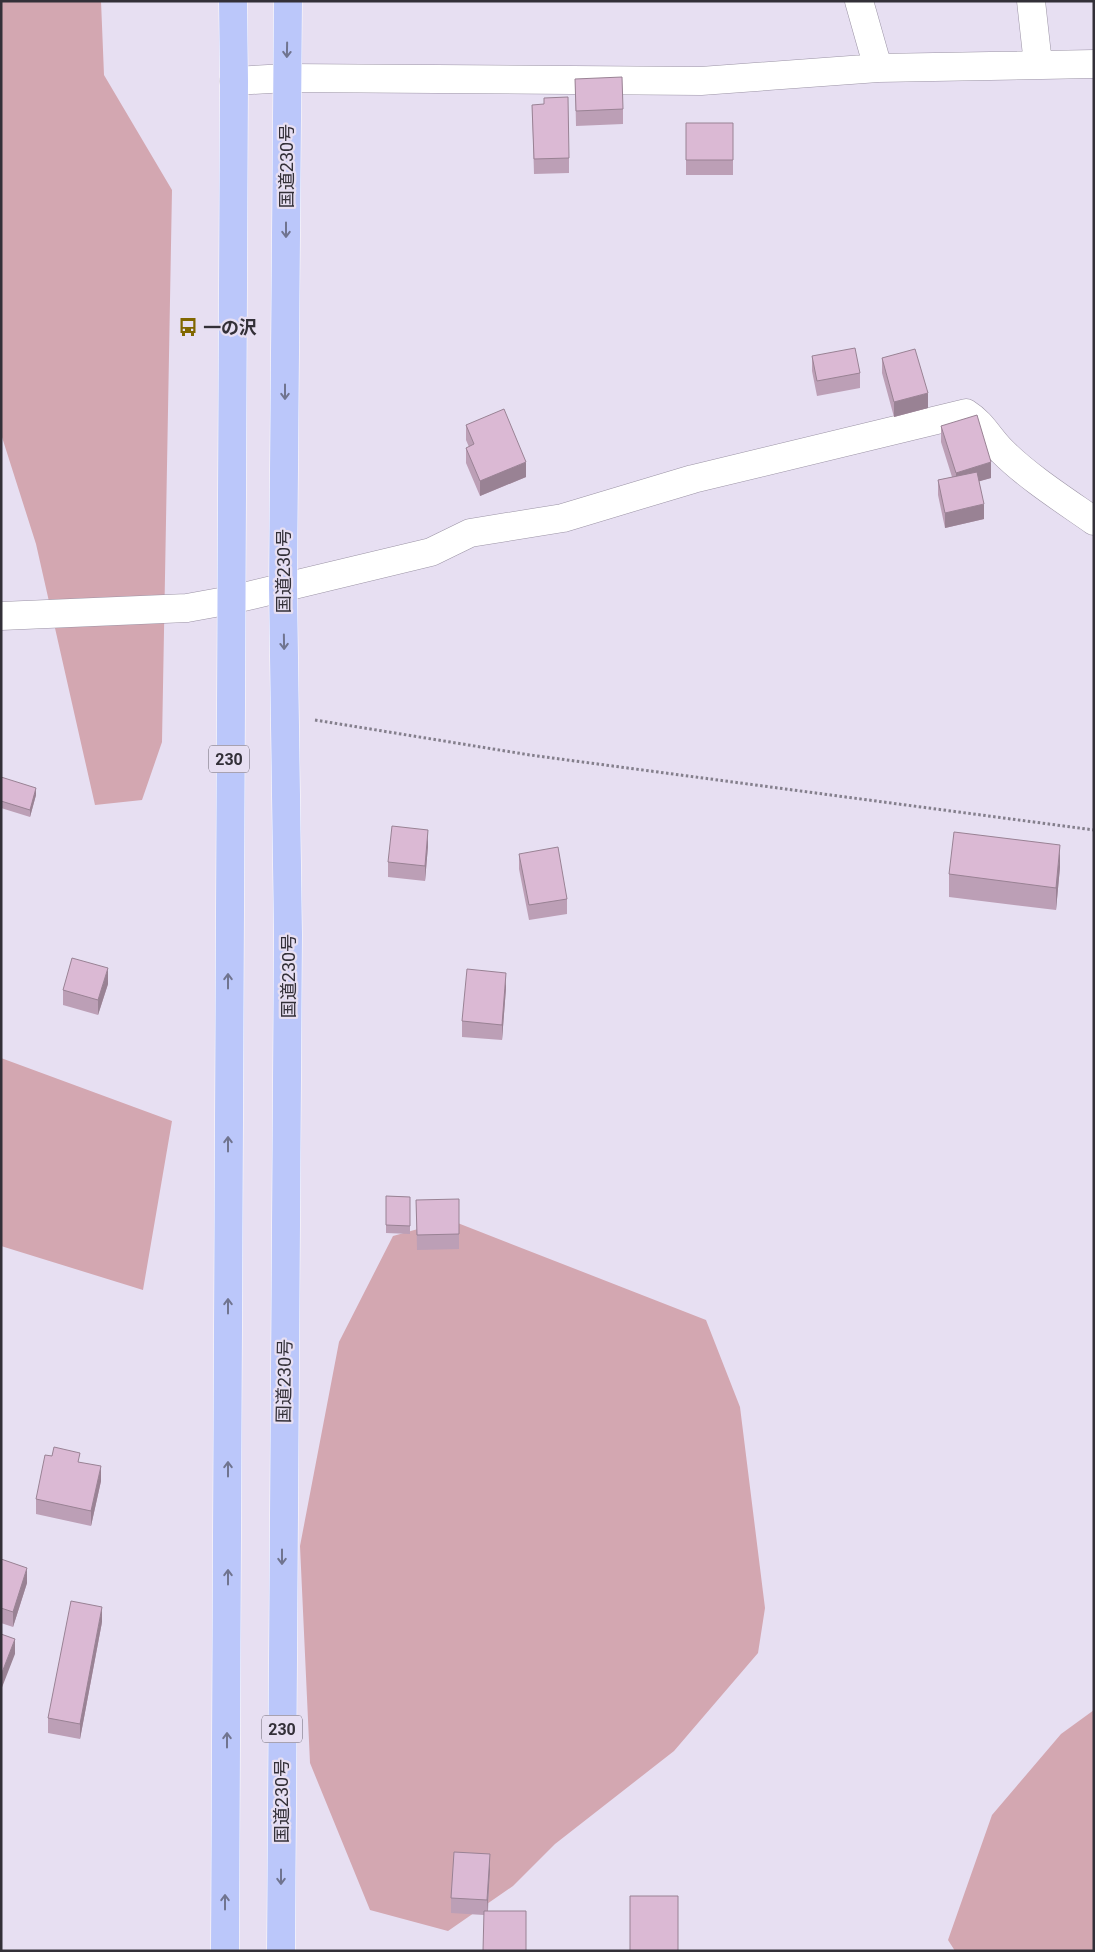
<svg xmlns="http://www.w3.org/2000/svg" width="1095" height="1952" viewBox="0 0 1095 1952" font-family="Roboto,'Noto Sans JP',sans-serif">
  <rect width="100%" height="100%" fill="#e7dff2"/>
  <path fill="#d3a7b1" d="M1 1H101L104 75 172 190 162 742 142 800 95 805 36 544 1 434Z
    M1 1058 172 1121 143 1290 1 1246Z
    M450 1220 706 1320 740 1407 765 1608 758 1653 674 1751 555 1844 513 1886 448 1931 370 1910 310 1763 300 1546 339 1342 393 1236Z
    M1094 1710V1951H955L948 1940 992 1815 1061 1734Z"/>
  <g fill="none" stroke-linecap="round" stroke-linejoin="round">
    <g stroke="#9b93a5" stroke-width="29">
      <path id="minor" d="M859 1 878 68
        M1031 1 1038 64
        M234 81 287 78 701 81 878 68 1094 64
        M1 616 187 608 231 600 431 552 470 533 563 518 693 479 966 413C982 423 989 438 1002 451 1028 477 1064 500 1094 521"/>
    </g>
    <g stroke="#fff" stroke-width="29">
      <path id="highway" d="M225 1951 234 81 233 1
        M281 1951 288 934 283 587 288 1"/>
    </g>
    <path stroke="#847f8c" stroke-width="3" stroke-dasharray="2.5 2.5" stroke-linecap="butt" d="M315 720 530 755 1094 830"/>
    <use href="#minor" stroke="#fff" stroke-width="28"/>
    <use href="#highway" stroke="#bbc7fa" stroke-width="28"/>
  </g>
  <path fill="#bc9fb6" d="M575 79 623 109V124L576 126Z
    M532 105 569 158V173L534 174Z
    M686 123H733V175H686Z
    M812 356 860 373V388L817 396 812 371Z
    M882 358 928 408 894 417 882 373Z
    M466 425 526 477 480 496 466 463V448L469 447 466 440Z
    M941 426 991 478 979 481 984 519 945 528 938 495V480L952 477 941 442Z
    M1 777 36 795 30 817 1 808Z
    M428 846 425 881 388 877V862Z
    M519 854 567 899V914L529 920 519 869Z
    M1060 867 1056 910 949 897V874Z
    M108 984 98 1015 63 1005V990Z
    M506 988 502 1040 462 1037V1021Z
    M386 1196 410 1197V1234L386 1233Z
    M416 1200 459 1234V1249L417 1250Z
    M80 1462 101 1481 91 1526 36 1514V1499Z
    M1 1559 27 1583 13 1627 1 1623Z
    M102 1622 80 1739 48 1733V1718Z
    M490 1869 488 1911 484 1915 451 1913V1898Z"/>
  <path fill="#998294" d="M928 393V408L894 417V402Z
    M526 462V477L480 496V481Z
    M991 462V478L956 488V473Z
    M984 504V519L945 528V513Z
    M36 788V795L30 817V810Z
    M428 830V846L425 881V866Z
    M1060 845V867L1056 910V888Z
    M108 968V984L98 1015V1000Z
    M506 973V988L502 1040V1025Z
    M101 1466V1481L91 1526V1511Z
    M27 1568V1583L13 1627V1612Z
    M102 1607V1622L80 1739V1724Z
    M15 1639V1654L1 1690V1675Z
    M490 1854V1869L487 1915V1900Z"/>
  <path fill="#dbb9d4" stroke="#998294" d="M622 77 623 109 576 111 575 79Z
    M568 97 569 158 534 159 532 105 544 104V98Z
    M686 123H733V160H686Z
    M855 348 860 373 817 381 812 356Z
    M915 349 928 393 894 402 882 358Z
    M504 409 526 462 480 481 466 448 474 444 466 425Z
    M977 415 991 462 956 473 941 426Z
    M977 472 984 504 945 513 938 480Z
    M1 777 36 788 30 810 1 801Z
    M392 826 428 830 425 866 388 862Z
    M954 832 1060 845 1056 888 949 874Z
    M558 847 567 899 529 905 519 854Z
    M72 958 108 968 98 1000 63 990Z
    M467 969 506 973 502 1025 462 1021Z
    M386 1196 410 1197V1226L386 1225Z
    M459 1199V1234L417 1235 416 1200Z
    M54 1447 80 1453 78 1462 101 1466 91 1511 36 1499 45 1455 52 1456Z
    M1 1559 27 1568 13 1612 1 1608Z
    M71 1601 102 1607 80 1724 48 1718Z
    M1 1634 15 1639 1 1675Z
    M454 1852 490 1854 487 1900 451 1898Z
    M630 1896H678V1951H630Z
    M484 1911H526V1951H483Z"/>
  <defs><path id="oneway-shaft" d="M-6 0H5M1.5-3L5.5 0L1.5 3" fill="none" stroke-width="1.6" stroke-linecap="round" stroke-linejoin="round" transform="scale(1.25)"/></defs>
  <g stroke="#70748f">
    <use href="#oneway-shaft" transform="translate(287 50) rotate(91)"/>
    <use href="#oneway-shaft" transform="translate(286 230) rotate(90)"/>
    <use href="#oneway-shaft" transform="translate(285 392) rotate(90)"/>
    <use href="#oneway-shaft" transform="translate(284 642) rotate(89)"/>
    <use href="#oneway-shaft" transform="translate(228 981) rotate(-90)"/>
    <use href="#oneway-shaft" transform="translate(228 1144) rotate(-90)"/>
    <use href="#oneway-shaft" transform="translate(228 1306) rotate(-90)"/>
    <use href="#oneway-shaft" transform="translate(228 1469) rotate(-90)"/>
    <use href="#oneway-shaft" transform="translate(282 1557) rotate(90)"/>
    <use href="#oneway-shaft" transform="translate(228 1577) rotate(-90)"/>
    <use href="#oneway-shaft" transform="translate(227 1740) rotate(-90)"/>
    <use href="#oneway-shaft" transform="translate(281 1877) rotate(90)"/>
    <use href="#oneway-shaft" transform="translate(225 1902) rotate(-90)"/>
  </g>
  <defs>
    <g id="bus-bare" transform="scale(1.5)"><path d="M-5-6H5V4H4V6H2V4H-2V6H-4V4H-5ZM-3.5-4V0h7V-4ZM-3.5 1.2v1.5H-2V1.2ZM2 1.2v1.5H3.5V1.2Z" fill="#816700" stroke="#e7dff2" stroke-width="2.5" paint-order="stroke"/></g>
  </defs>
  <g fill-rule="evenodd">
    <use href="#bus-bare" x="188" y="327"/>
  </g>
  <g text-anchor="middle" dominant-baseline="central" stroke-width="4.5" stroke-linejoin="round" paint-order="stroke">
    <g fill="#e7dff2" stroke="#696470" stroke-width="1">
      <rect x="209" y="745.5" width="40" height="27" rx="4"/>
      <rect x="262" y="1715.5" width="40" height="27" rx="4"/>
    </g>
    <g font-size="16" font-weight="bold" fill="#333038">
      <text x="229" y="759">230</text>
      <text x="282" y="1729">230</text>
    </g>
    <g font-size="18" fill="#333038" stroke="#e7dff2">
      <text transform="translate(286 166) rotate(-90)">国道230号</text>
      <text transform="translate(283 571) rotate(-90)">国道230号</text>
      <text transform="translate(288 976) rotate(-90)">国道230号</text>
      <text transform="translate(284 1381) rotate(-89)">国道230号</text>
      <text transform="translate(281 1801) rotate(-90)">国道230号</text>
    </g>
    <g font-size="18" font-weight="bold" fill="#333038" stroke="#e7dff2" text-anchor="start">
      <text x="203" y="327">一の沢</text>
    </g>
  </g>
  <rect width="1095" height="1952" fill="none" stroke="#333038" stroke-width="5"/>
</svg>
